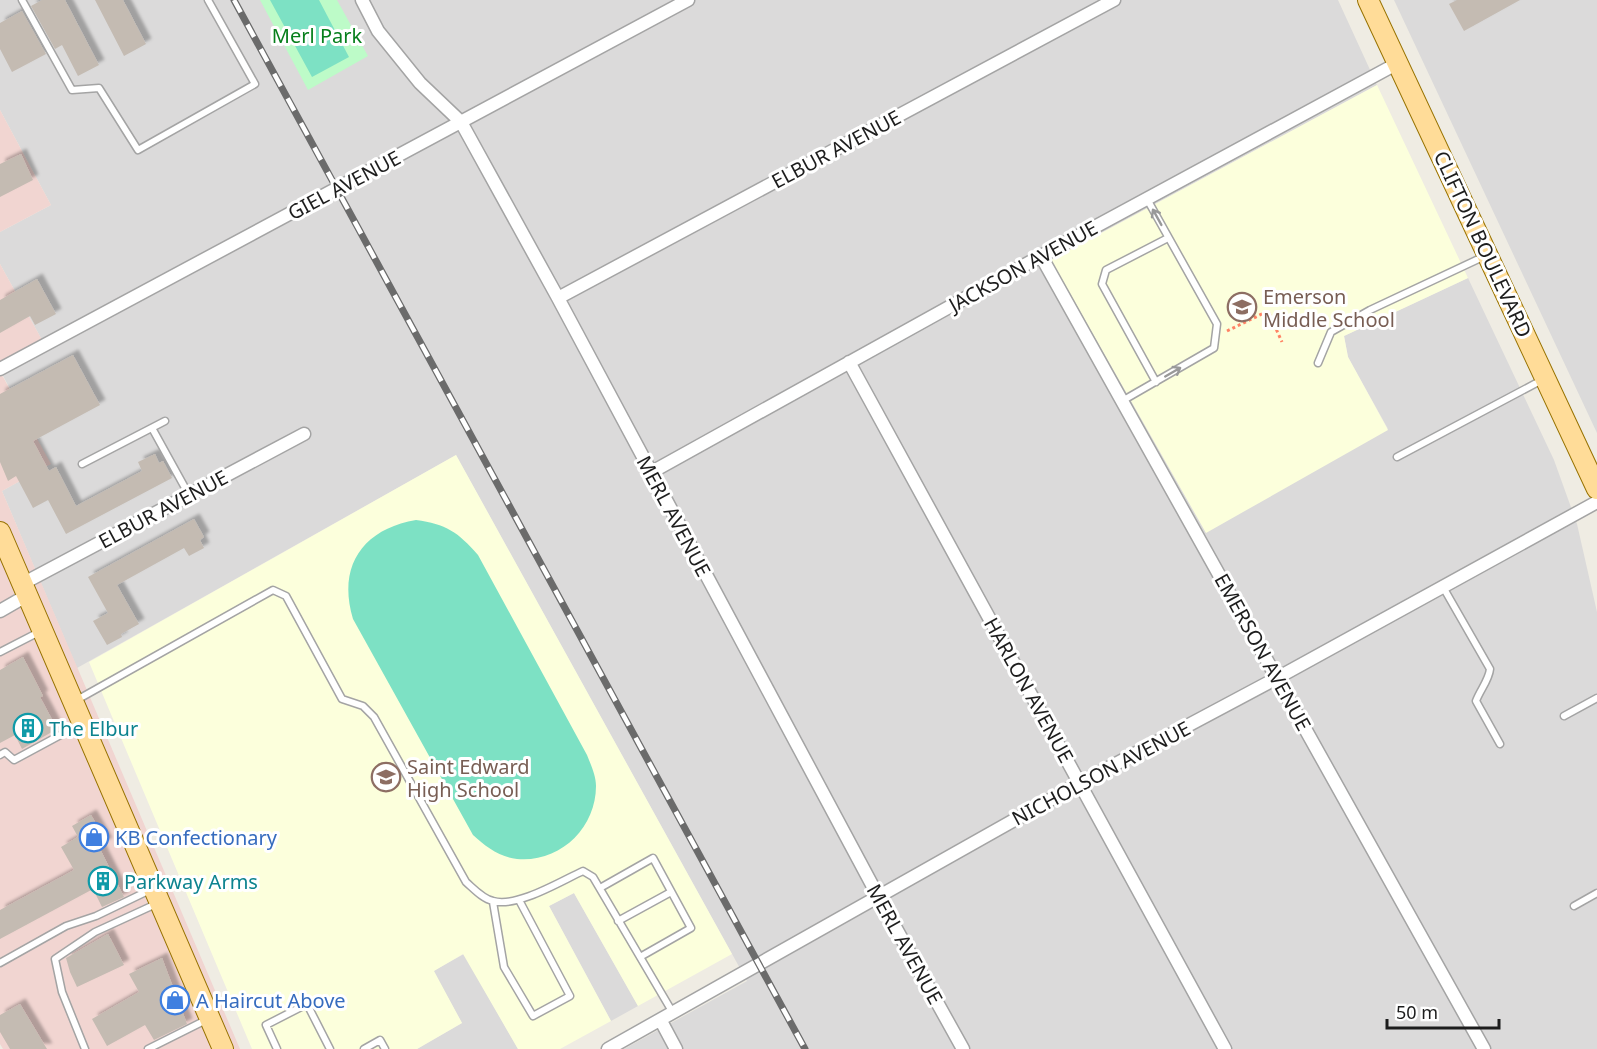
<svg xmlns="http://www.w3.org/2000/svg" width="1597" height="1049" viewBox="0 0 1597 1049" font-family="'Noto Sans',sans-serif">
  <defs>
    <filter id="shadow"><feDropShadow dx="5.5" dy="-5.5" stdDeviation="1.5" flood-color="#0004"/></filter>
  </defs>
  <rect width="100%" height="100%" fill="#efece3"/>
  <path fill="#dbdada" d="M0 0H1338L1377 85 1051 260 1388 429 1348 357 1344 336 1468 278 1554 460 1577 524 1597 612V1049H624L747 981 456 455 77 668 2 491 50 464 2 374 47 349 0 264V232L51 205 0 110Z
    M1394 0H1597V433Z
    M574 893 638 1006 611 1021 549 906Z
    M464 954 518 1049H417L462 1023 433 971Z"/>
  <path fill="#f1d5d1" d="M0 110 51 205 0 232Z
    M0 264 47 349 2 375 51 464 2 491 240 1049H3L0 1044Z"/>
  <path fill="#fcffdc" d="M1377 85 1468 278 1344 336 1348 357 1388 430 1206 533 1051 260Z
    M456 455 732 954 638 1006 574 893 549 906 611 1021 560 1049H518L463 954 434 971 462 1023 417 1049H252L89 662Z"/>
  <path fill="#bdfbc8" d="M260 0H337L368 56 308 90Z"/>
  <path fill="#7de1c4" d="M270 0H319L349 57 312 77Z
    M416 520C446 524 458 532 478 555L587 755C591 765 596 776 596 786 596 829 559 863 517 859 499 857 485 846 473 835L353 619C337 566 363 529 416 520Z"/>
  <path fill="#c4bbb2" filter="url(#shadow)" d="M42 0H65L99 65 78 76 62 45 55 49 31 6Z
    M95 0H123L146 44 124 56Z
    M1457 0H1520L1464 31 1449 4Z
    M22 11 46 54 12 72 0 49V23Z
    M21 154 33 180 0 197V164Z
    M37 279 56 314 35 325 30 316 0 333V300Z
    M73 355 100 405 33 441 49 471 56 467 76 506 142 471 138 462 155 454 159 463 163 461 172 478 66 534 48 500 33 508 16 476 8 481 0 462V394Z
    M194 519 204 537 200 540 204 548 189 556 184 548 117 585 139 624 121 634 122 637 107 645 93 621 108 613 88 577Z
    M23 657 43 696 40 697 57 729 22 749 15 735 0 743V670Z
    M91 815 107 843 99 847 124 897 102 907 93 889 0 939V910L74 870 61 847 78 837 72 826Z
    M108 934 124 965 77 987 70 972 66 958Z
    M162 958 187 1024 154 1040 145 1025 107 1046 92 1019 139 992 129 974Z
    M20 1004 47 1049H10L0 1032V1015Z"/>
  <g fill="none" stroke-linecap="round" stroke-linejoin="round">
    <g stroke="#a4a4a4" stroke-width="9">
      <path id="service" d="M22 0 72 90 99 88 138 150 255 84 208 0
        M1318 363 1331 332 1370 310 1485 256
        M1156 382 1102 284 1106 270 1168 238
        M1122 401 1214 348 1217 324 1147 199
        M152 428 189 495
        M1397 457 1542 380
        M82 464 165 421
        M1443 587 1490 669C1489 680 1480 690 1476 701L1500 744
        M0 652 41 631
        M75 701 273 590 286 596 342 699 363 706 374 717 466 882C474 889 483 899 493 901 517 908 561 881 583 871L593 877 673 1013
        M1564 716 1597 698
        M0 755 5 752 14 760 79 725
        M600 888 653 858 691 928 640 957
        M493 902 504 967 533 1016 570 996 519 900
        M1574 906 1597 893
        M618 921 671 892
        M0 963 66 926 96 916 150 890
        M85 1049 62 992 55 959 95 932 156 904
        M148 1049 206 1020
        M277 1049 266 1025 307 1004 330 1049
        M364 1049 380 1040 385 1049"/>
    </g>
    <g stroke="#a4a4a4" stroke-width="15">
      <path id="minor" d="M362 0 378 31 420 83 461 122 558 298 878 896 963 1049
        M1041 256 1484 1049
        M558 298 1114 0
        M849 362 1225 1049
        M0 369 688 0
        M650 473 1041 256 1398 63
        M22 584 304 434
        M0 611 26 596
        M661 1021 676 1049
        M608 1049 1080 783 1277 678 1597 502"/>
    </g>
    <g stroke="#977200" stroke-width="22">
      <path id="primary" d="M1368 0 1597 489
        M0 532 223 1049"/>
    </g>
    <path stroke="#ff8264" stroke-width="3" stroke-dasharray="3 3" stroke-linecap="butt" d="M1227 331 1268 311 1282 342"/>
    <use href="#service" stroke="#fff" stroke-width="6"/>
    <use href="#minor" stroke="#fff" stroke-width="12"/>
    <use href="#primary" stroke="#ffdc98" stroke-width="20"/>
    <g stroke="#6b6b6b" stroke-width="7">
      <path id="rail" d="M234 0 805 1049"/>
    </g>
    <use href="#rail" stroke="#fff" stroke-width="4.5" stroke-dasharray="14" stroke-linecap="butt"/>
  </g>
  <defs><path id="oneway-shaft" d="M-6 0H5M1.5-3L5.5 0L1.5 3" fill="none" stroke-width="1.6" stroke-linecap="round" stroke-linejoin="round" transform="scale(1.5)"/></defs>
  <g stroke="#999">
    <use href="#oneway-shaft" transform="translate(1157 217) rotate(-119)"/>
    <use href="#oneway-shaft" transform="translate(1173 372) rotate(-30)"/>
  </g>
  <defs>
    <g id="school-ring" transform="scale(1.5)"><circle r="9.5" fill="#fff" stroke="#8d6e63" stroke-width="1.5"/><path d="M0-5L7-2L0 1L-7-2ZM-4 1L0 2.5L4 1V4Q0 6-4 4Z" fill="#8d6e63"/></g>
    <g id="building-ring" transform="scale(1.5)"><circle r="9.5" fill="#fff" stroke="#0f9aa8" stroke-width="1.5"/><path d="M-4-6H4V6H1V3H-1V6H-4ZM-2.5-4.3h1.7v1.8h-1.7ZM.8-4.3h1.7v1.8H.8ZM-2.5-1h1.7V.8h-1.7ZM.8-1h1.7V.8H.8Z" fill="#0f9aa8"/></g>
    <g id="shop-ring" transform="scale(1.5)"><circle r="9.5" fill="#fff" stroke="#3f7fe0" stroke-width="1.5"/><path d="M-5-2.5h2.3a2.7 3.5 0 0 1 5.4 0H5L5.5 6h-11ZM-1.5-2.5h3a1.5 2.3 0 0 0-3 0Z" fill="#3f7fe0"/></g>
  </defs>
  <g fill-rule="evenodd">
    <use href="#school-ring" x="1242" y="307"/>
    <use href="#building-ring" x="28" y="728"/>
    <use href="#school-ring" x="386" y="777"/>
    <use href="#shop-ring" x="94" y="837"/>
    <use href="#building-ring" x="103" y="881"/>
    <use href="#shop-ring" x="175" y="1000"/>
  </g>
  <g text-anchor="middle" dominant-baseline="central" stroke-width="6" stroke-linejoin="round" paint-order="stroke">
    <g font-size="20" fill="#077f1c" stroke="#fff">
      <text x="317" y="35">Merl Park</text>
    </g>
    <g font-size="20" fill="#1d1d1d" stroke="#fff">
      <text transform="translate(836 149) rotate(-28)">ELBUR AVENUE</text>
      <text transform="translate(344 185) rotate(-28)">GIEL AVENUE</text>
      <text transform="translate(1483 244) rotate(65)">CLIFTON BOULEVARD</text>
      <text transform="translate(1023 266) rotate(-29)">JACKSON AVENUE</text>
      <text transform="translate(163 509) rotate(-28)">ELBUR AVENUE</text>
      <text transform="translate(674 516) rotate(62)">MERL AVENUE</text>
      <text transform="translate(1263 652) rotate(61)">EMERSON AVENUE</text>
      <text transform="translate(1029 690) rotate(61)">HARLON AVENUE</text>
      <text transform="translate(1101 773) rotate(-28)">NICHOLSON AVENUE</text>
      <text transform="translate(905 944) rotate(61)">MERL AVENUE</text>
    </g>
    <g font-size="20" fill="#785e54" stroke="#fff" text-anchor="start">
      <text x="1263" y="296">Emerson<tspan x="1263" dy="23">Middle School</tspan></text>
      <text x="407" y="766">Saint Edward<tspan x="407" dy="23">High School</tspan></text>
    </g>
    <g font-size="20" fill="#0d838f" stroke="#fff" text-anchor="start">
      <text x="49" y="728">The Elbur</text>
      <text x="124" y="881">Parkway Arms</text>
    </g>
    <g font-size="20" fill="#366cbe" stroke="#fff" text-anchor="start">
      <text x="115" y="837">KB Confectionary</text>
      <text x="196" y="1000">A Haircut Above</text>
    </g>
  </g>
  <path d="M1387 1019v9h112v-9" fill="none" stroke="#1d1d1d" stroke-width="3"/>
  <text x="1396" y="1019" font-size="18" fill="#1d1d1d" stroke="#ffffff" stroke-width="4.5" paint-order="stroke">50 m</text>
</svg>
